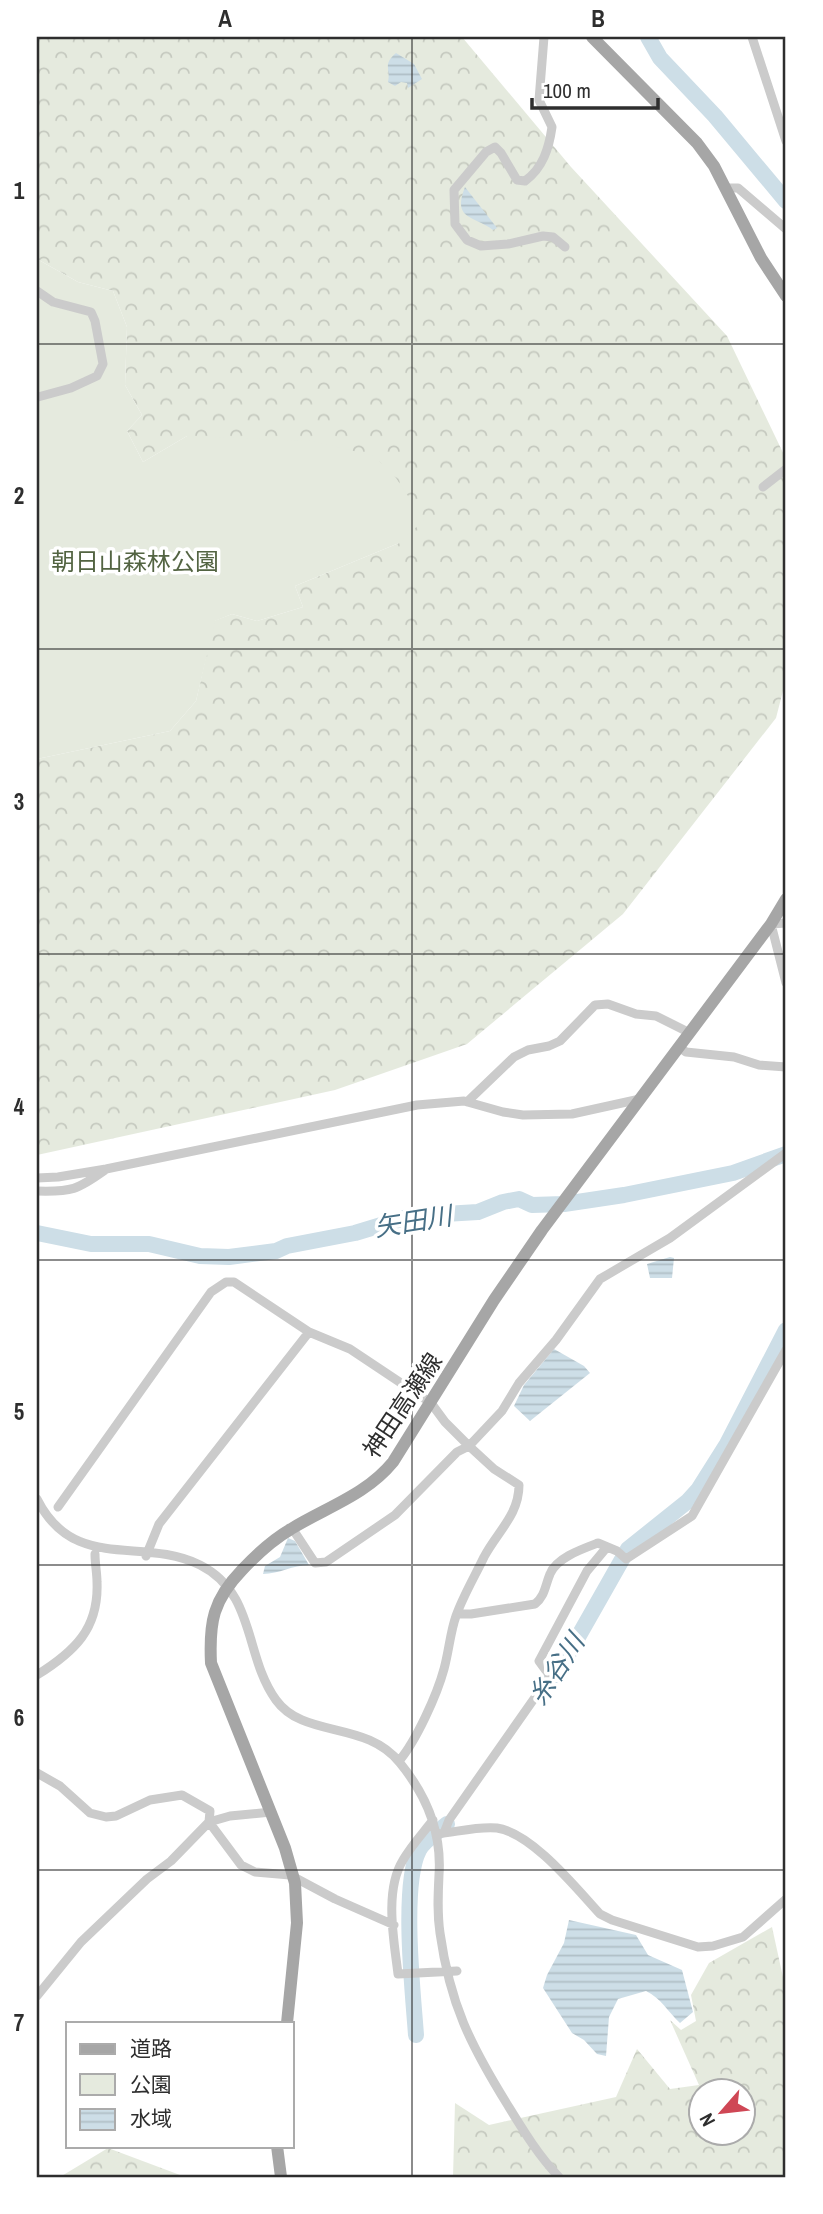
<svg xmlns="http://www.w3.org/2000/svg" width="823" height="2214" viewBox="0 0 823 2214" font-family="'Archivo Narrow','Noto Sans JP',sans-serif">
  <defs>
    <pattern id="forest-crowns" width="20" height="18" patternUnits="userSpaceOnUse" patternTransform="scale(1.75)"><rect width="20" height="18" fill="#e5eade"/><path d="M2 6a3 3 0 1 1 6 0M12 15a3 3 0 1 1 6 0" fill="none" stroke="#c5c9bf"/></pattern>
    <pattern id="water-rules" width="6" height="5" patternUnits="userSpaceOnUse" patternTransform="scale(1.75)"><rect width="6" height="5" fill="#cddee7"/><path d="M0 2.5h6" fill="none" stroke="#b0bfc6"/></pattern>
  </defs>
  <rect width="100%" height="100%" fill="#fff"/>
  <path fill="url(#forest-crowns)" fill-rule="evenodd" d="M37 37H462L571 167 727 336 786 459V679L776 718 623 914 467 1044 335 1090 37 1155V759L170 731 196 701 214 621 232 614 257 621 303 607 295 586 399 543 187 436 143 462 127 431 142 415 125 385 127 327 113 291 78 282 37 259Z
    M772 1927 786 1991V2177H453L455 2103 489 2125 616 2097 637 2049 670 2089 699 2085 670 2020 681 2030 696 2021 691 1995 709 1963ZM700 2092H742V2134H700Z
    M108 2148 180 2175V2177H60Z"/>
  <path fill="#e5eade" d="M37 259 78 282 113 291 127 327 125 385 142 415 127 431 143 462 187 436 313 441 374 456 396 478 424 520 399 543 295 586 303 607 257 621 232 614 215 621 196 701 170 731 37 759Z"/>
  <path fill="url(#water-rules)" d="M396 53 414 64 422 79 408 88 407 83 401 82 395 86 388 82C391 68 382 65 396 53Z
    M465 187 497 228 493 230C473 215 452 220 465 187Z
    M670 1257 674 1258 672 1278H650L647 1264Z
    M554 1349 584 1366 590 1373 530 1421 514 1406 524 1385Z
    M288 1538 295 1541 309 1565C293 1565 279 1574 263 1574L265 1566 280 1557Z
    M569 1920 636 1935 648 1955 682 1970 693 2012 680 2023C668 2012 661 1998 646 1991L618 1999 609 2017 606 2056 597 2054 584 2040 572 2033 543 1988 547 1975 564 1943Z"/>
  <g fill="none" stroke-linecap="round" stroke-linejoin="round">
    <path stroke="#cddee7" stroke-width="16" d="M648 37 660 58 715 116 786 201
      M37 1233 91 1244H149L200 1256 229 1257 276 1251 287 1246 355 1233 411 1216 478 1212 503 1202 519 1199 532 1205 564 1204 624 1195 733 1173 786 1154
      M541 1692 565 1660 628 1549 688 1501 698 1490 727 1444 786 1330
      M416 2035C413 1993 401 1885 419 1850 424 1840 438 1832 447 1824"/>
    <path stroke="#cbcbcb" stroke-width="9" d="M544 37 539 100 552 127C549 148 543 168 525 181L517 180 501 153 495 147 486 152 454 190 455 224 467 240 481 246 508 244 543 236 553 237 565 247
      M752 37 786 141
      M725 188H738L786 229
      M37 291 53 302 91 312 95 321 103 364 97 376 71 388 38 397
      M763 487 786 469
      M786 923 771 924 786 983
      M679 1047 686 1052 734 1057 759 1065 786 1067
      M467 1102 514 1057 528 1050 549 1046 560 1041 595 1005 608 1004 636 1014 656 1016 690 1033
      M37 1178 58 1177 106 1169 417 1105 464 1101 503 1112 523 1115 572 1114 640 1099
      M37 1191C72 1192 77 1190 105 1170
      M37 1499C74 1573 141 1536 200 1565 256 1593 244 1656 276 1700 304 1739 366 1720 400 1763 427 1796 442 1832 439 1875 438 1895 437 1913 440 1933 450 2004 470 2044 507 2104 523 2130 538 2155 559 2177
      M58 1507 211 1292 226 1282H234L309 1332 350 1349 431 1403 445 1422 469 1446 502 1411 519 1383 556 1340 600 1279 670 1238 786 1153
      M292 1528 315 1563 326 1562 395 1515 457 1452 469 1446 494 1469 519 1485C519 1515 497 1532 484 1557 475 1576 463 1596 456 1616 450 1633 449 1651 444 1669 437 1695 416 1741 399 1761
      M146 1556 159 1524 309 1332
      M457 1614H471L535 1604C545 1596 545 1586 550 1574 556 1558 582 1549 598 1543L617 1551 626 1559 692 1516 786 1350
      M37 1675C74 1652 99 1629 97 1582 97 1573 95 1564 95 1554
      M37 1773 60 1786 90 1813 106 1817 116 1816 150 1800 182 1795 210 1811 209 1822 241 1865 255 1872 290 1875 335 1899 394 1925
      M433 1820C423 1833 411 1846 403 1860 384 1891 394 1940 398 1974L457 1971
      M444 1833 449 1820 550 1676 539 1661 587 1571 607 1547
      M437 1834C457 1832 478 1826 497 1828 532 1833 576 1888 600 1914L612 1920 698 1947 713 1946 743 1937 786 1899
      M37 1996 81 1942 147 1879 171 1861 209 1822 230 1816 271 1812"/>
    <path stroke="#a6a6a6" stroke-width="12" d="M592 37 697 143 714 166 761 258 786 296
      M287 2023 297 1923 295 1883 285 1848 211 1663C209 1622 213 1600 242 1570 257 1554 272 1540 291 1529 327 1507 366 1495 393 1462L494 1300 542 1230 771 924 786 899
      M277 2146 281 2177"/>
  </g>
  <path fill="none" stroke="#2e2e2e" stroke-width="2" stroke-opacity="0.55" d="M412 37V2177M37 344H786M37 649H786M37 954H786M37 1260H786M37 1565H786M37 1870H786"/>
  <g text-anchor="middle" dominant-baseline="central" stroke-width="7" stroke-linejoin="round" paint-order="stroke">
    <g font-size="24" fill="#536442" stroke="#fff">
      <text x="135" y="561">朝日山森林公園</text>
    </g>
    <g font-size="24" fill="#2e2e2e" stroke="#fff">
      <text transform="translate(402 1405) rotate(-56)">神田高瀬線</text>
    </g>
    <g font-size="26" font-style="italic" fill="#476f86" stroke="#fff">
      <text transform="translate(413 1221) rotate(-9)">矢田川</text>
      <text transform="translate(556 1669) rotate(-57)">糸谷川</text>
    </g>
  </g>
  <rect width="823" height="2214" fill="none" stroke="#ffffff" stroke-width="77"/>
  <rect x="66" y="2022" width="228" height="126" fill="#ffffff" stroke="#ababab" stroke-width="2"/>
  <rect x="80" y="2044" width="35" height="10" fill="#a6a6a6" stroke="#ababab" stroke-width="2"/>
  <text x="130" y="2056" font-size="21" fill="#2e2e2e">道路</text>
  <rect x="80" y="2074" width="35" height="21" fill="#e5eade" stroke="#ababab" stroke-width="2"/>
  <text x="130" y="2092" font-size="21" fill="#2e2e2e">公園</text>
  <rect x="80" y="2109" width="35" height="21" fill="url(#water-rules)" stroke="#ababab" stroke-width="2"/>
  <text x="130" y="2126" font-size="21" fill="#2e2e2e">水域</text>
  <g transform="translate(722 2112) rotate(242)"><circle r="33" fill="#ffffff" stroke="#ababab" stroke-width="2"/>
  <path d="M0-5L12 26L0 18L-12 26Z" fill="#cf4755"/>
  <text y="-10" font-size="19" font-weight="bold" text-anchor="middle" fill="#2e2e2e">N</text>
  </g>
  <path d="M532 98v10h126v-10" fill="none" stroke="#2e2e2e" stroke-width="3.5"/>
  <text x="543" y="98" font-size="21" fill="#2e2e2e" stroke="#ffffff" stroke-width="5" paint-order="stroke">100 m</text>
  <rect x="38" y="38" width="746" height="2138" fill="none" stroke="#2e2e2e" stroke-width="2.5"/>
  <g font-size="23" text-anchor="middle" font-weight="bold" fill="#2e2e2e">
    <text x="225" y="27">A</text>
    <text x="598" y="27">B</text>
    <text x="19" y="199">1</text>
    <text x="19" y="504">2</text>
    <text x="19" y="810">3</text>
    <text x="19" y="1115">4</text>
    <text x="19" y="1420">5</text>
    <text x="19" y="1726">6</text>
    <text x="19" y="2031">7</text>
  </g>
</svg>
